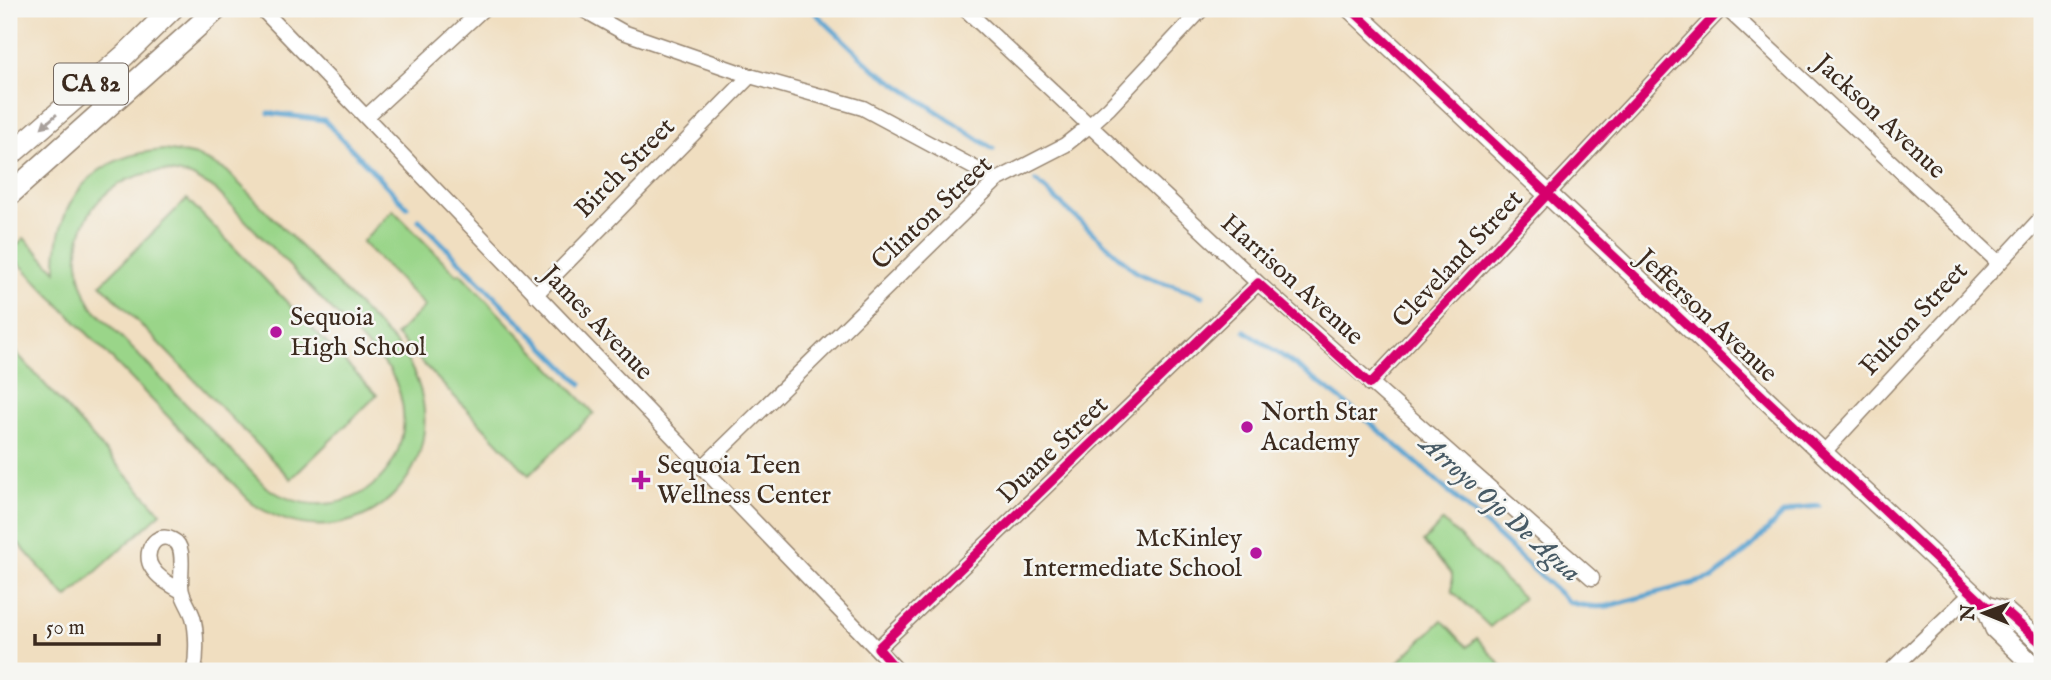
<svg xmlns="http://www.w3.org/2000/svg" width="2051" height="680" viewBox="0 0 2051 680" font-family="'IM FELL English',serif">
  <rect width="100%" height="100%" fill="#f6f6f2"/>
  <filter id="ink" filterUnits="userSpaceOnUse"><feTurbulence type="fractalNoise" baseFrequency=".0143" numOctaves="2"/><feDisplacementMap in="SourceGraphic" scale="14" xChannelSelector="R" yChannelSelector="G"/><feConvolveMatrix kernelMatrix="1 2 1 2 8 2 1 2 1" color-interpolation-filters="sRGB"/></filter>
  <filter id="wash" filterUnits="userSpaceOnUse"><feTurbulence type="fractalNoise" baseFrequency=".00686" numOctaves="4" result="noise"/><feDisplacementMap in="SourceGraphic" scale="28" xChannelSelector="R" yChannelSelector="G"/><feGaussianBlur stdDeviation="1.57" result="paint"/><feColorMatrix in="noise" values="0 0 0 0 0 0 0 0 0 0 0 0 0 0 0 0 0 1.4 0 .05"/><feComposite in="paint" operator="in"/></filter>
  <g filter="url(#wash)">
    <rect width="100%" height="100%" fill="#f0dec0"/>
    <path fill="#9ad589" stroke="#6a8054" stroke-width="2" fill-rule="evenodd" d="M165 150 198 156 227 171 395 343C480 448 365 577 253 504L9 253 24 238 56 271C55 200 92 154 165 150ZM165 171 191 176 215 189 389 369C439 455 350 542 266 487L92 307C56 245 91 175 165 171Z
      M187 199 377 395 291 479 101 284Z
      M393 210 457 275 460 273 594 413 529 475 396 335 425 306 362 242Z
      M13 349 161 513 67 598 9 533V353Z
      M1443 521 1523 598 1490 627 1452 591V574L1423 542Z
      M1442 620 1467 647 1477 638 1506 671H1389Z"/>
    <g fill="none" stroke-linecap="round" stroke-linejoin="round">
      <path stroke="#58a3d0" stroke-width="5" d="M811 9 873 68 993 149
        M269 113 324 120 407 207
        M1036 181 1136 272C1157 283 1180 286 1202 296
        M419 220 581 384
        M1245 331C1364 407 1465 507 1569 602 1582 606 1594 608 1608 606L1713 578 1748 550 1783 514 1799 508 1819 506"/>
    </g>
  </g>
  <g filter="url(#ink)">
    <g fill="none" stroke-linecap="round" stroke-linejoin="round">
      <g stroke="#96846f" stroke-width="17">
        <path id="street" d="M262 9 898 671
          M582 9 623 32 750 76 863 108 997 180
          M965 9 1258 283 1592 578
          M1727 9 1998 262
          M366 117 483 9
          M535 295 750 76
          M1370 384 1721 9
          M1822 454 2042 217
          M703 467 997 180 1065 145 1089 126 1109 108 1202 9
          M181 591C171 585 159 579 152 568 142 553 155 530 173 540 188 547 178 578 182 592 184 600 190 608 193 617 197 632 197 655 194 671
          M878 648 1258 283
          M1890 671 1972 593"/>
      </g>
      <g stroke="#96846f" stroke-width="22">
        <path id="secondary" d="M1351 9 1972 593 1986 606 2006 612 2042 644
          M1986 606 1995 629 2039 671"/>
      </g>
      <g stroke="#96846f" stroke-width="24">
        <path id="primary" d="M9 156 125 55 172 9
          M9 195 217 9"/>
      </g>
      <use href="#street" stroke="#fff" stroke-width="14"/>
      <use href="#secondary" stroke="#fff" stroke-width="19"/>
      <use href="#primary" stroke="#fff" stroke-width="21"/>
      <g stroke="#f6f6f2" stroke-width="13">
        <path id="cycleway" d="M1351 9 1972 593 1986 606 2006 612 2042 644
          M898 671 878 648 1258 283 1370 384 1721 9"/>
      </g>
      <use href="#cycleway" stroke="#d6006c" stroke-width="9"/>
    </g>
    <defs><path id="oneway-solid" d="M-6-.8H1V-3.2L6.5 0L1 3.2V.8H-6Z" transform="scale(1.75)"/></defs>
    <use fill="#a79f9a" href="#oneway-solid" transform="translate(49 121) rotate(139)"/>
  </g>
  <g fill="#b5179e" stroke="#f6f6f2" stroke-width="2.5">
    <circle cx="276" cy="332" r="7"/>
    <circle cx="1247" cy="427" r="7"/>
    <path d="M637.5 469.5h7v7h7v7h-7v7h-7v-7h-7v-7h7z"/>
    <circle cx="1256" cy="553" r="7"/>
  </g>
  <g text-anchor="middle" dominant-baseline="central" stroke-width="5" stroke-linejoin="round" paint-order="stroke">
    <rect fill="#f6f6f2" stroke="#73675e" stroke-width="2" x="54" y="63.5" width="74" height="41" rx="5"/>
    <g font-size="24" font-weight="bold" fill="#3b2a1e">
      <text x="91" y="84">CA 82</text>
    </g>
    <g font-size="26" fill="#3b2a1e" stroke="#f6f6f2">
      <text transform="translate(1880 117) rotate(43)">Jackson Avenue</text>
      <text transform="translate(625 168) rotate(-45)">Birch Street</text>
      <text transform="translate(932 213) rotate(-43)">Clinton Street</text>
      <text transform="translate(1458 259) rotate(-47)">Cleveland Street</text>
      <text transform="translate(1292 280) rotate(42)">Harrison Avenue</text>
      <text transform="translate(1707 316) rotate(43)">Jefferson Avenue</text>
      <text transform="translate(1914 319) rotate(-47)">Fulton Street</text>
      <text transform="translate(597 323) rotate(46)">James Avenue</text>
      <text transform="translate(1053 450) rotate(-44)">Duane Street</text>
    </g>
    <g font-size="26" fill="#3b2a1e" stroke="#f6f6f2" text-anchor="start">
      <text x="290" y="317">Sequoia<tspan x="290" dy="30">High School</tspan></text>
      <text x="1261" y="412">North Star<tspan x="1261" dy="30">Academy</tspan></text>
      <text x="657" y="465">Sequoia Teen<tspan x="657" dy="30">Wellness Center</tspan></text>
      <text x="1242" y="538" text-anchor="end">McKinley<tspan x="1242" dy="30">Intermediate School</tspan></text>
    </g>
    <g font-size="28" font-style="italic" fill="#475a65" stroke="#f6f6f2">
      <text transform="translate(1500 509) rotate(42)">Arroyo Ojo De Agua</text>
    </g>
  </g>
  <rect width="2051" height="680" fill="none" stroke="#f6f6f2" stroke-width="35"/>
  <g transform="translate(1984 613) rotate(271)" stroke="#f6f6f2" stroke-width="5" paint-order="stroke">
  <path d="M0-5L12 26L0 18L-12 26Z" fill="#3b2a1e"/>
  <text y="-10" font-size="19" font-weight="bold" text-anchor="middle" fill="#3b2a1e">N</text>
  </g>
  <path d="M35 634v10h124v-10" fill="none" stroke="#3b2a1e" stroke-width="3.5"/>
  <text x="46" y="634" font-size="21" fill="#3b2a1e" stroke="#f6f6f2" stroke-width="5" paint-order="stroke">50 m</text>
</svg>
